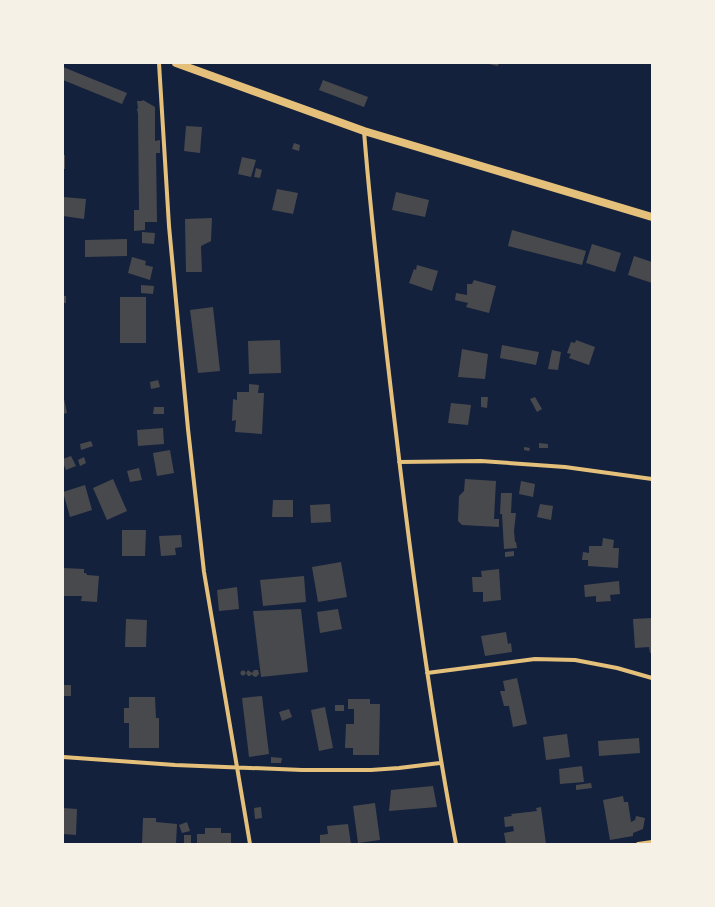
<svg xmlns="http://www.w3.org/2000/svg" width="715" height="907" viewBox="0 0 715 907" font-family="Manrope,sans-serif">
  <rect width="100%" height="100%" fill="#14213d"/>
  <path fill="#48494c" d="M484 63H499L498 66Z
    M63 67 127 93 122 104 63 80Z
    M323 80 368 97 364 107 319 90Z
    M143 100 155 107V141L160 140V153H156L157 222H145V230L134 231V210H139L138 114 137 109 138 108 137 101H142Z
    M186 126 202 127 200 153 184 151Z
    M294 143 300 145 299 151 292 149Z
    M63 155H65V169H63Z
    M242 157 256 160 251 177 238 174Z
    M256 168 262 170 260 178 254 177Z
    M277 189 298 193 293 214 272 210Z
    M396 192 429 200 425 217 392 210Z
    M63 197 86 199 84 219 63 216Z
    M212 218 211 241 201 246 202 272H186L185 219Z
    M512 230 586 251 582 265 508 246Z
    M142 232 155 233 154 244 142 243Z
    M127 239V256L85 257V240Z
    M592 244 621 253 615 272 586 263Z
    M634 256 652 262V283L628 275Z
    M132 257 146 261 145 265 153 267 150 280 128 273Z
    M417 265 438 271 432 291 409 283 414 269 416 270Z
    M474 280 496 286 489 313 466 307 468 303 455 300 456 293 467 295V284H472Z
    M141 285 154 286 153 294 141 293Z
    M63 296H66V303H63Z
    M120 297H146V343H120Z
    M213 307 220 371 198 373 190 310Z
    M280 340 281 373 249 374 248 341Z
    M576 340 595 347 589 365 569 358 571 354 567 353 571 342 575 343Z
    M502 345 539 352 536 365 500 358Z
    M462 349 488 354 485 379 458 377Z
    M552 350 561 352 558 370 548 369Z
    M158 380 160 387 151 389 150 382Z
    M249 384 259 385 258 393H264L262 434 235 432 236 420 232 421 233 399 237 400V392H249Z
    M63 394 67 413 63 414Z
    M481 397H488L487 408 481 407Z
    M535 397 542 409 537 412 530 399Z
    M451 403 471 405 468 425 448 423Z
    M154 407H164V414H153Z
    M163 428 164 444 138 446 137 430Z
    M91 441 93 446 81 450 80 444Z
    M539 443 548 444V448H539Z
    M524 447 530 448 529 451 524 450Z
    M170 450 174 473 157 476 153 453Z
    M71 456 76 466 66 470 63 463V459Z
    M84 457 86 463 80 466 78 460Z
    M139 468 142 480 130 482 127 471Z
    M113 479 127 511 107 520 93 488Z
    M465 479 496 481 494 519H499V527L462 525 458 521 459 496 464 491Z
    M521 481 535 484 533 497 519 494Z
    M85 485 92 510 70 517 63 492Z
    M501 493H512L511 513H516L514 531 515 542H516L517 548 504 549 502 514H500Z
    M273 500H293V517H272Z
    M330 504 331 522 311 523 310 505Z
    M540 504 553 506 551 520 537 517Z
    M122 530H146L145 556H122Z
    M181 535 182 547 175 548 176 555 161 556 159 536Z
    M603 538 614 540 613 548H619L618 568 588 566V560H582L583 552 589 553V546H602Z
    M514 551V556L505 557V552Z
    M341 562 347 597 318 602 312 567Z
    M63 568 84 569V573H86L87 575 99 576 97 602 81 601 82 596H63Z
    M499 569 501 600 483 602V592H473L472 577H482L481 571Z
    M304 576 306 602 263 606 260 580Z
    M619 581 620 594 610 595 611 601 596 602V596L585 597 584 585Z
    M237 587 239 609 219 611 217 590Z
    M301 609 308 672 261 677 253 611Z
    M338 609 342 629 320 633 317 612Z
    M652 618V653H650L649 647 635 648 633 619Z
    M126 619 147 620 146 647H125Z
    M506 632 508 644 511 643 512 652 485 656 481 636Z
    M248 670 252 673 254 670H258L259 674 256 677 253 676 252 674 250 676H248L246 673Z
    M240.5 673a2.5 2.5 0 1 1 5 0a2.5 2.5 0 1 1-5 0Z
    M517 678 527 724 513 727 509 706H504L500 691H505L503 681Z
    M63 685H71V696H63Z
    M262 696 269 754 249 757 242 698Z
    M129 697H155L156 718H159V748H129V723H124V708H129Z
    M348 699H370V704H380L379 755H353V748H345L346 724H354V709H348Z
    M335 705H344V711H335Z
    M325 707 333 748 319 751 311 710Z
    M289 709 292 717 282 721 279 712Z
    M567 734 570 757 546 760 543 737Z
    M639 738 640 753 599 756 598 741Z
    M271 757 282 758 281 763H271Z
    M582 766 584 782 560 784 559 769Z
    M591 783 592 788 576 790V785Z
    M433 786 437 807 389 811 391 790Z
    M623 796 624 802H628L631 822 635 820 636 816 645 818 643 829 633 833V836L610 840 603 800Z
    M375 803 380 840 358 843 353 806Z
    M261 807 262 818 255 819 254 808Z
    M541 807 546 844H506L504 833 514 831 513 826 505 827 504 817 512 816 511 814 537 811 536 808Z
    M63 808 77 809 76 835 63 834Z
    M143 818H156V822L177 824 176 844H142Z
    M187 822 190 831 182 833 179 825Z
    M348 824 351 844H320V835L328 834 327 826Z
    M205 828H221V833H231V844H197V834H205Z
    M184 835H191V844H184Z"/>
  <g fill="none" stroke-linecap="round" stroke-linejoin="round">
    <path stroke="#e5c07b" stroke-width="4" d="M159 63 169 226 188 429 204 572 250 844
      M364 131C372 232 384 332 396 433 412 570 430 708 456 844
      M399 462 481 461 565 467 652 479
      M427 673 535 659 575 660 617 668 652 678
      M63 757 175 765 302 770H371L399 768 440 763
      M638 844 652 842"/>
    <path stroke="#e5c07b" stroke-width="8" d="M176 63 364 131 652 217"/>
  </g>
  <rect width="715" height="907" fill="none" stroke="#f6f1e7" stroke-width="128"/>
</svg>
